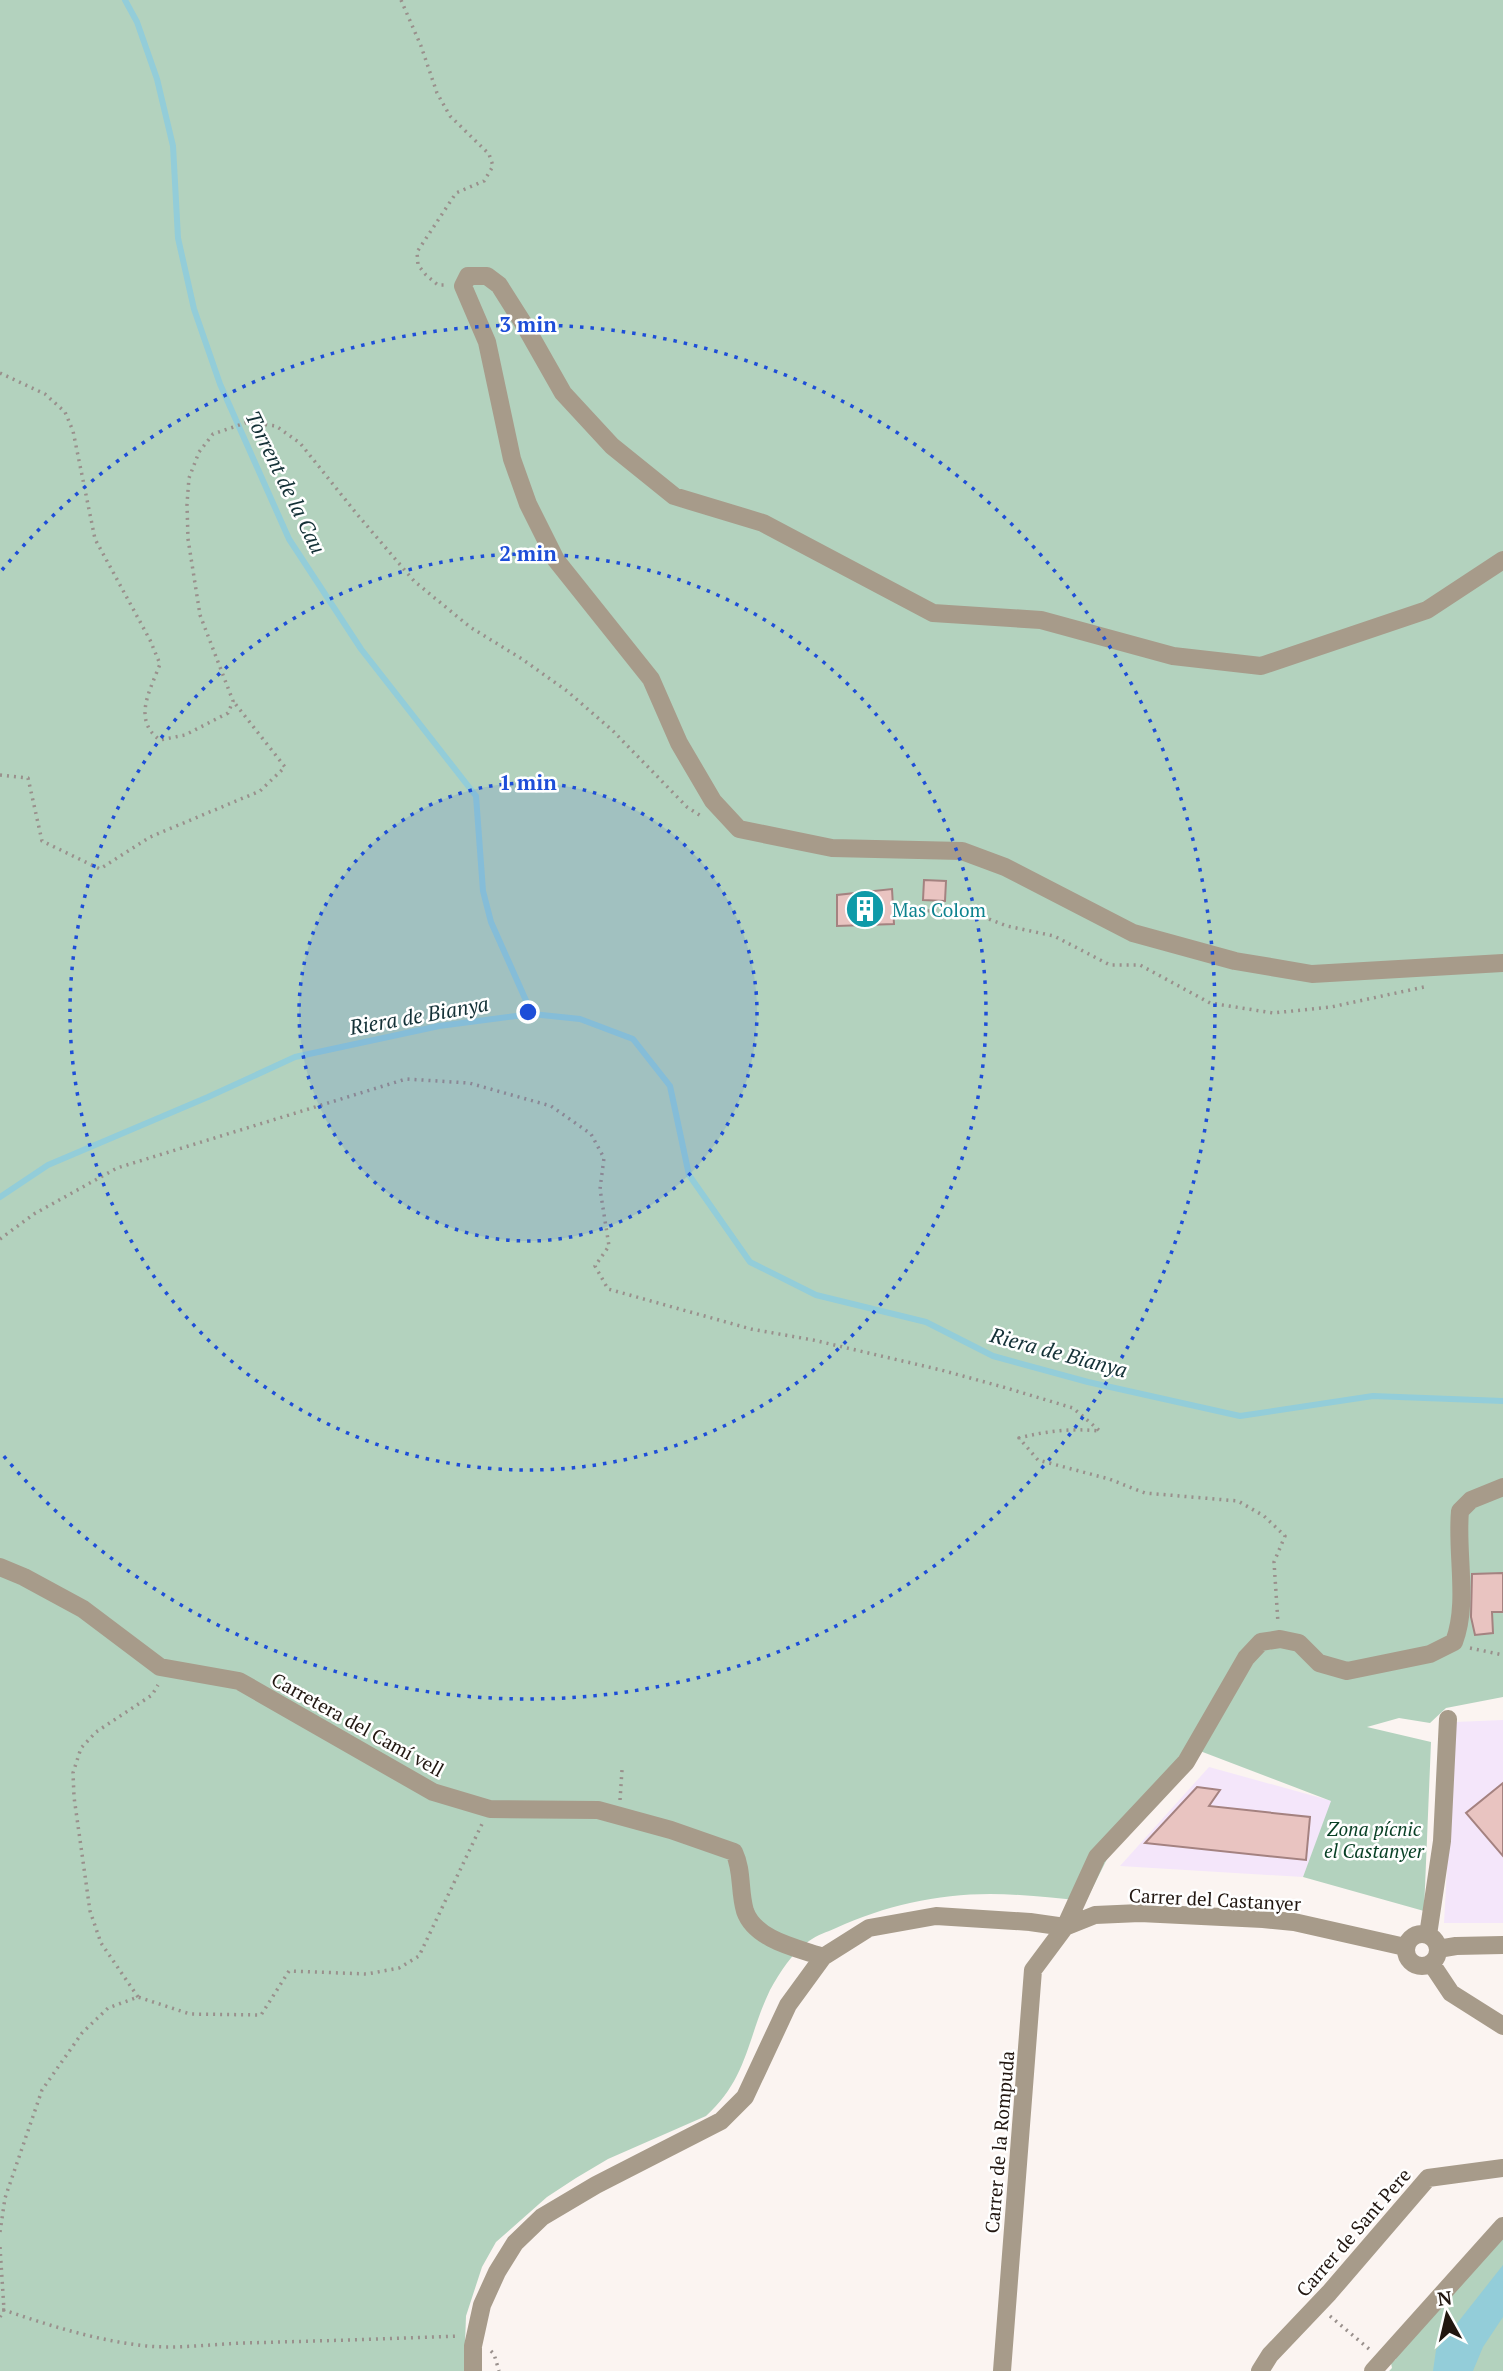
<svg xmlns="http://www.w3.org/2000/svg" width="1503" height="2371" viewBox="0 0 1503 2371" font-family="'PT Serif',serif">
  <rect width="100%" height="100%" fill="#fbf4f1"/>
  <path fill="#f4e6fa" d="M1503 1720V1923H1444L1455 1722Z
    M1209 1767 1332 1801 1303 1877 1120 1866Z"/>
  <path fill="#b3d2be" d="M0 0H1503V1697L1446 1708 1430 1723 1399 1718 1367 1727 1431 1742 1424 1911 1303 1877 1331 1801 1200 1751 1110 1853 1086 1901C1054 1898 1022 1894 990 1894 937 1894 884 1906 836 1928 827 1932 817 1935 809 1941 792 1953 780 1972 770 1990 747 2038 748 2078 706 2116L608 2159 576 2178 547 2197 496 2242 482 2267 466 2316 464 2371H0Z
    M1503 2236V2371H1389L1392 2368 1391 2363 1396 2359V2356Z"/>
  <path fill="#93cdd9" d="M1503 2265V2317L1483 2347 1473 2371H1433L1436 2350Z"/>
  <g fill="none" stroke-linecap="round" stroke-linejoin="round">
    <path stroke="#93cdd9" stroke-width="6" d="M125 0 137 22 157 79 173 146 178 238 194 309 220 384 289 539 361 649 476 796 483 891 491 922 532 1014
      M0 1197 48 1165 208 1097 295 1057 439 1026 532 1014 580 1019 633 1039 670 1086 689 1175 750 1262 816 1295 926 1322 993 1356 1088 1382 1240 1416 1373 1396 1503 1401"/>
  </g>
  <path fill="#e9c4c1" stroke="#a48280" stroke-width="2" d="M924 880 946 881 945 901 923 900Z
    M892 889 894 924 837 926V895Z
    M1503 1573V1612H1492L1493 1633 1475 1635 1471 1617 1472 1574Z
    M1503 1783V1856L1466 1813Z
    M1197 1787 1220 1790 1209 1806 1310 1817 1306 1860 1145 1843Z"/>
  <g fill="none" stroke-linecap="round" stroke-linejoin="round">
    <path stroke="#99908c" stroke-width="3.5" stroke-dasharray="2 5" stroke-linecap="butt" d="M401 0 421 46 437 93 450 116 489 154 493 166 484 181 456 193 417 252 418 265 426 275 438 285H446
      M0 373 45 394 65 412 73 431 95 539 150 640 160 664C150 691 132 720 160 740L185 735 228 713 233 701 200 615 188 539 187 504 189 478 199 452 213 434 248 422 276 426 300 443 356 513 414 581 470 627 522 659 567 691 613 731 687 807 701 816
      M0 775 28 778 42 841 100 869 150 837 260 791 285 767 233 701
      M907 912 963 909 1007 926 1054 936 1110 965H1140L1210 1003 1273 1013 1331 1007 1424 987
      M0 1239 34 1214 117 1168 406 1079 469 1083 551 1106 591 1134 604 1158 600 1189 609 1246 595 1266 608 1289 751 1329 813 1340 941 1370 1003 1387 1073 1408 1100 1431C1071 1428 1047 1431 1019 1438L1038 1460 1109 1479 1145 1493 1238 1501 1264 1516 1285 1536 1274 1562 1278 1623
      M1470 1648 1503 1655
      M620 1800 622 1770
      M138 1997 101 1943 90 1911 74 1797 73 1773 81 1748 96 1732 152 1695 158 1685
      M0 2232 5 2198 42 2090 82 2033 108 2008 138 1997 190 2014 261 2015 289 1971 367 1974 399 1968 419 1956 482 1824
      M0 2247 4 2310H0
      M1330 2316 1369 2349
      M0 2317 4 2310C48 2325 92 2339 138 2345 173 2350 209 2344 245 2343 316 2341 387 2339 458 2336
      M491 2351 494 2354 499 2371"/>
    <path stroke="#a79b8a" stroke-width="18" d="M1503 560 1427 610 1261 666 1173 656 1041 620 933 613 763 523 674 496 612 446 563 393 525 326 499 285 487 276H468L463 286 487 342 512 459 528 504 556 560 651 679 679 743 713 801 739 829 832 848 962 851 1005 867 1133 933 1235 961 1312 974 1503 963
      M0 1567 24 1577 83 1609 160 1667 239 1681 433 1792 490 1809 598 1810 671 1830 734 1852C743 1871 739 1891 745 1911 755 1940 797 1948 823 1957
      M1065 1927 1095 1915 1140 1913 1263 1919 1294 1922 1405 1947
      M1406 1950a16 16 0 1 1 32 0a16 16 0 1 1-32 0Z
      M1428 1935 1442 1841 1448 1719
      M1438 1949 1456 1946 1503 1945
      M1431 1963 1451 1993 1503 2026
      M473 2371V2346L482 2305 497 2272 515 2243 542 2217 596 2185 721 2121 745 2097 788 2005 823 1957 869 1928 936 1916 1030 1922 1065 1927
      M1002 2371 1033 1970 1065 1927 1097 1857 1186 1762 1246 1658 1261 1642 1280 1639 1299 1643 1319 1663 1347 1671 1430 1654 1454 1642C1469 1603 1456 1553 1460 1511L1471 1500 1503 1487
      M1260 2371 1270 2355 1329 2293 1428 2178 1503 2168
      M1373 2371 1503 2226"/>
  </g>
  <circle cx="528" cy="1012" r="229" fill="#1d4ed8" fill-opacity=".12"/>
  <g fill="none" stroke="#1d4ed8" stroke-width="3.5" stroke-dasharray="3.5 7">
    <circle cx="528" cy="1012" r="229"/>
    <circle cx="528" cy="1012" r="458"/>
    <path d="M2 570A687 687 0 1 1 2 1454"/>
  </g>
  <defs>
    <g id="building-disc" transform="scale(2.0125)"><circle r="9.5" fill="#0f9aa8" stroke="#fff"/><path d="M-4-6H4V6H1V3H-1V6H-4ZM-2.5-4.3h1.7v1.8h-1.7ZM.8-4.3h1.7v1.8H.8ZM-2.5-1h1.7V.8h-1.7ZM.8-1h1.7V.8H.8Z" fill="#fff"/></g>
  </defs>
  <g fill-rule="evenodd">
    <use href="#building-disc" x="865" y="909"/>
  </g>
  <g text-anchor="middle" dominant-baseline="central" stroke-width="5" stroke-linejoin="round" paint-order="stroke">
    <g font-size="19" fill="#0d838f" stroke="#fff" text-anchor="start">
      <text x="892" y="909">Mas Colom</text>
    </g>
    <g font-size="19" fill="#211610" stroke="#fff">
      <text transform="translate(358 1724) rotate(29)">Carretera del Camí vell</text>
      <text transform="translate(1215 1899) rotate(3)">Carrer del Castanyer</text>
      <text transform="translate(999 2142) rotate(-85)">Carrer de la Rompuda</text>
      <text transform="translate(1353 2232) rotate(-49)">Carrer de Sant Pere</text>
    </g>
    <g font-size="19" font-style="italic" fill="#073f24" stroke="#fff">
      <text x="1374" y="1828">Zona pícnic<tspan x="1374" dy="22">el Castanyer</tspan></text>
    </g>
    <g font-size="21" font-style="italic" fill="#143137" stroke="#fff">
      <text transform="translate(286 482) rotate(64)">Torrent de la Cau</text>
      <text transform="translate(419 1015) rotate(-10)">Riera de Bianya</text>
      <text transform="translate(1059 1352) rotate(15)">Riera de Bianya</text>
    </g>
  </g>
  <circle cx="528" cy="1012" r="10" fill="#1d4ed8" stroke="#fff" stroke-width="3.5"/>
  <g font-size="21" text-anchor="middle" font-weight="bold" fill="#1d4ed8" stroke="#fff" stroke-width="5" stroke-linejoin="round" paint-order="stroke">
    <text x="528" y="332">3 min</text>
    <text x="528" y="561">2 min</text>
    <text x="528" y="790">1 min</text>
  </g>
  <g transform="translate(1447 2315) rotate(352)" stroke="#ffffff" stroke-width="5" paint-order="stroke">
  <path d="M0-5L12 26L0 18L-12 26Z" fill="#211610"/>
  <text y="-10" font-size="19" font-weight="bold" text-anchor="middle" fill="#211610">N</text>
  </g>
</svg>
